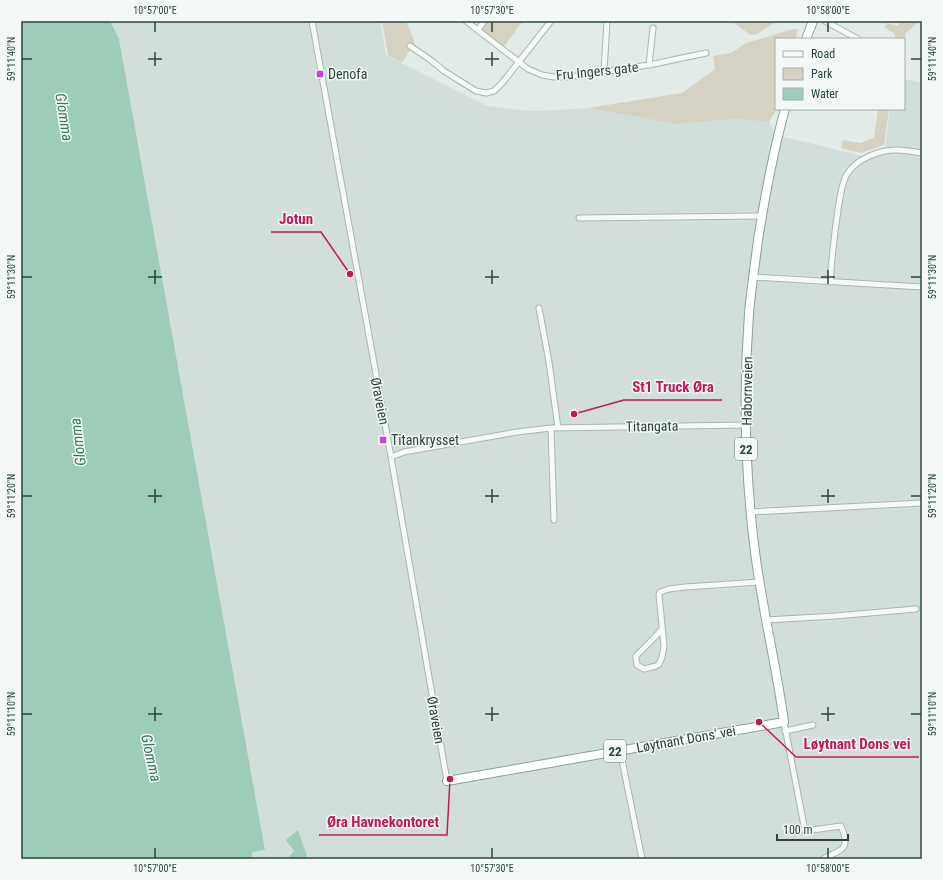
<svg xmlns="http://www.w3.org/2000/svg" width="943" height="880" viewBox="0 0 943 880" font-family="'Roboto Condensed',sans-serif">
  <rect width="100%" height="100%" fill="#e3ebe9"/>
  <path fill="#d1ded9" d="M110 21H380L386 55 487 106 528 111H541L588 108 675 124 737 119 769 122 776 133 785 137 862 156 885 147 890 109H904V79L922 83V859H308L298 831 294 851 287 859H252L251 852 265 850 119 39Z"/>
  <path fill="#d6d2c3" d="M382 21H406L415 42 402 63 388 55Z
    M486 21H523L503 48 479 30Z
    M732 21H777L757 34 750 35Z
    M902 21H920L906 33 904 39H895V34L884 27 887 23 897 26Z
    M793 29H797L798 30 795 39H776V108L775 112 769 122 737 119 675 124 588 108 682 93 715 69 713 56 731 53 746 43Z
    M878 109H889L884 145 861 153 841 148 843 140 860 143 874 138Z"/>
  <path fill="#9dccb9" d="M21 21H110L119 39 265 850 252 852V859H21Z
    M298 830 308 859H287L294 851 286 840Z"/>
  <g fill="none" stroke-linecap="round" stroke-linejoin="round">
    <g stroke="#a8b6b2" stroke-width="7">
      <path id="minor" d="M312 21 391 457 447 781
        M466 21 528 69 542 75 554 77H568L649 65 706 53
        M825 21 858 39
        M478 30 484 21
        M410 46 432 61 444 71 476 91 486 93 494 91 503 82 551 21
        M649 65 653 28
        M604 72 607 21
        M579 218 762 216
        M753 277 922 287
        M830 282C832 255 835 229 839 203 841 193 842 182 847 174 856 159 881 149 898 150 906 150 914 152 922 153
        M539 308 549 362 558 428
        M551 428 554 520
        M391 457 404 452 517 432 551 428 746 425
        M750 512 922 503
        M766 620 835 616 916 609
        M662 629 654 638 636 656V659L637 665 644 669 656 666 659 664 662 657 664 646 659 595 660 592 669 589 685 587 759 582
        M784 722 805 831 841 826C851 850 842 849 823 859
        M785 731 813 725
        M620 750 642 859"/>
    </g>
    <g stroke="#89a39b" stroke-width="10">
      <path id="highway" d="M806 39 813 21
        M447 781 784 722C776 663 761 604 754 544 745 468 743 391 749 314 751 289 755 265 758 240 765 196 773 152 785 109"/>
    </g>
    <use href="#minor" stroke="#f6f9f8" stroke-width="5"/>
    <use href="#highway" stroke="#fff" stroke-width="8"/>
  </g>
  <path fill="none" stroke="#2a443d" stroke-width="1.5" d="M155 22V32M492 22V32M828 22V32M155 52V66M492 52V66M22 59H32M148 59H162M485 59H499M911 59H921M155 270V284M492 270V284M828 270V284M22 277H32M148 277H162M485 277H499M821 277H835M911 277H921M155 489V503M492 489V503M828 489V503M22 496H32M148 496H162M485 496H499M821 496H835M911 496H921M155 707V721M492 707V721M828 707V721M22 714H32M148 714H162M485 714H499M821 714H835M911 714H921M155 848V858M492 848V858M828 848V858"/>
  <g fill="#c944d4" stroke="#f3f8f6" stroke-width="1.5">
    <rect x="316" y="70" width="8" height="8" rx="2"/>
    <rect x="379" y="436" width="8" height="8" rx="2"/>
  </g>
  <g text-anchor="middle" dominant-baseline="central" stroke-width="3" stroke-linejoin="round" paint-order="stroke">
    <g fill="#f3f8f6" stroke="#667a74" stroke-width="1">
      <rect x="735" y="438" width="22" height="22" rx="3"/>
      <rect x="604" y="740" width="22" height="22" rx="3"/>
    </g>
    <g font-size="13" font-weight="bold" fill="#2a443d">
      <text x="746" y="449">22</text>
      <text x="615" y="751">22</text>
    </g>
    <g font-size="14" fill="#2a443d" stroke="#f3f8f6">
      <text transform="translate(597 71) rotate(-6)">Fru Ingers gate</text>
      <text transform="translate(747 391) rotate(-89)">Habornveien</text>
      <text transform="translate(380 401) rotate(79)">Øraveien</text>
      <text transform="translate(652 426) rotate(-1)">Titangata</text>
      <text transform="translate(436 720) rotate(80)">Øraveien</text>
      <text transform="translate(686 739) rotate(-10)">Løytnant Dons' vei</text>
    </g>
    <g font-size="14" fill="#2a443d" stroke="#f3f8f6" text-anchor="start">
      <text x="328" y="74">Denofa</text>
      <text x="391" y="440">Titankrysset</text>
    </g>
    <g font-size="15" font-style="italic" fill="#327a5f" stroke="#f3f8f6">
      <text transform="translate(64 117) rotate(81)">Glomma</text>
      <text transform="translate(78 442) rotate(-97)">Glomma</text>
      <text transform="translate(151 758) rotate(78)">Glomma</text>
    </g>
  </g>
  <path fill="none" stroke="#c2185b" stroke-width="1.5" d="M350 274L321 232H271M574 414L624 400H722M759 722L796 757H919M450 779L447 835H319"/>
  <g fill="#c2185b" stroke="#f3f8f6" stroke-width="1.5">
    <circle cx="350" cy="274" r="4"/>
    <circle cx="574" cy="414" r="4"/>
    <circle cx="759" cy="722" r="4"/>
    <circle cx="450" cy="779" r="4"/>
  </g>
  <g font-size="15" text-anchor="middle" font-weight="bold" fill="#c2185b" stroke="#f3f8f6" stroke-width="3" stroke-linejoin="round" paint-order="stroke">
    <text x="296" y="224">Jotun</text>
    <text x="673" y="392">St1 Truck Øra</text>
    <text x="857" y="749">Løytnant Dons vei</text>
    <text x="383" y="827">Øra Havnekontoret</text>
  </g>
  <rect width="943" height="880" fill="none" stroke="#f3f8f6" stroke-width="44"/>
  <rect x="775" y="38" width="130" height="72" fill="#f3f8f6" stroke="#a3b0ac"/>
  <rect x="783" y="51" width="20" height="6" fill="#f6f9f8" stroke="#a3b0ac"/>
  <text x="811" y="58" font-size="12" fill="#2a443d">Road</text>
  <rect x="783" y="68" width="20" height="12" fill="#d6d2c3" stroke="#a3b0ac"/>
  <text x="811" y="78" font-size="12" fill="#2a443d">Park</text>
  <rect x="783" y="88" width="20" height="12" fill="#9dccb9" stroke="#a3b0ac"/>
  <text x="811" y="98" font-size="12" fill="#2a443d">Water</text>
  <path d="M777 834v6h71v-6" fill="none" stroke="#2a443d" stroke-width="2"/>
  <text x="783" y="834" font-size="12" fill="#2a443d" stroke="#f3f8f6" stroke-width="3" paint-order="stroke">100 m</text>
  <rect x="22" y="22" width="899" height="836" fill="none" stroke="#2a443d" stroke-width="1.5"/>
  <g font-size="10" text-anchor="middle" fill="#2a443d">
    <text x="155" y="14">10°57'00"E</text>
    <text x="492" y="14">10°57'30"E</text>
    <text x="828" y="14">10°58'00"E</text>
    <text transform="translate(11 59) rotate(-90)" y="4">59°11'40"N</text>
    <text transform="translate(932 59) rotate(-90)" y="4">59°11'40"N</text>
    <text transform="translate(11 277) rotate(-90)" y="4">59°11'30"N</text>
    <text transform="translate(932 277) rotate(-90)" y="4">59°11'30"N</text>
    <text transform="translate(11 496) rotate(-90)" y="4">59°11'20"N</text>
    <text transform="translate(932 496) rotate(-90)" y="4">59°11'20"N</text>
    <text transform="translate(11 714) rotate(-90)" y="4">59°11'10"N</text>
    <text transform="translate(932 714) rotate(-90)" y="4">59°11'10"N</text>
    <text x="155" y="872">10°57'00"E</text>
    <text x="492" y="872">10°57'30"E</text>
    <text x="828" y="872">10°58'00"E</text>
  </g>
</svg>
